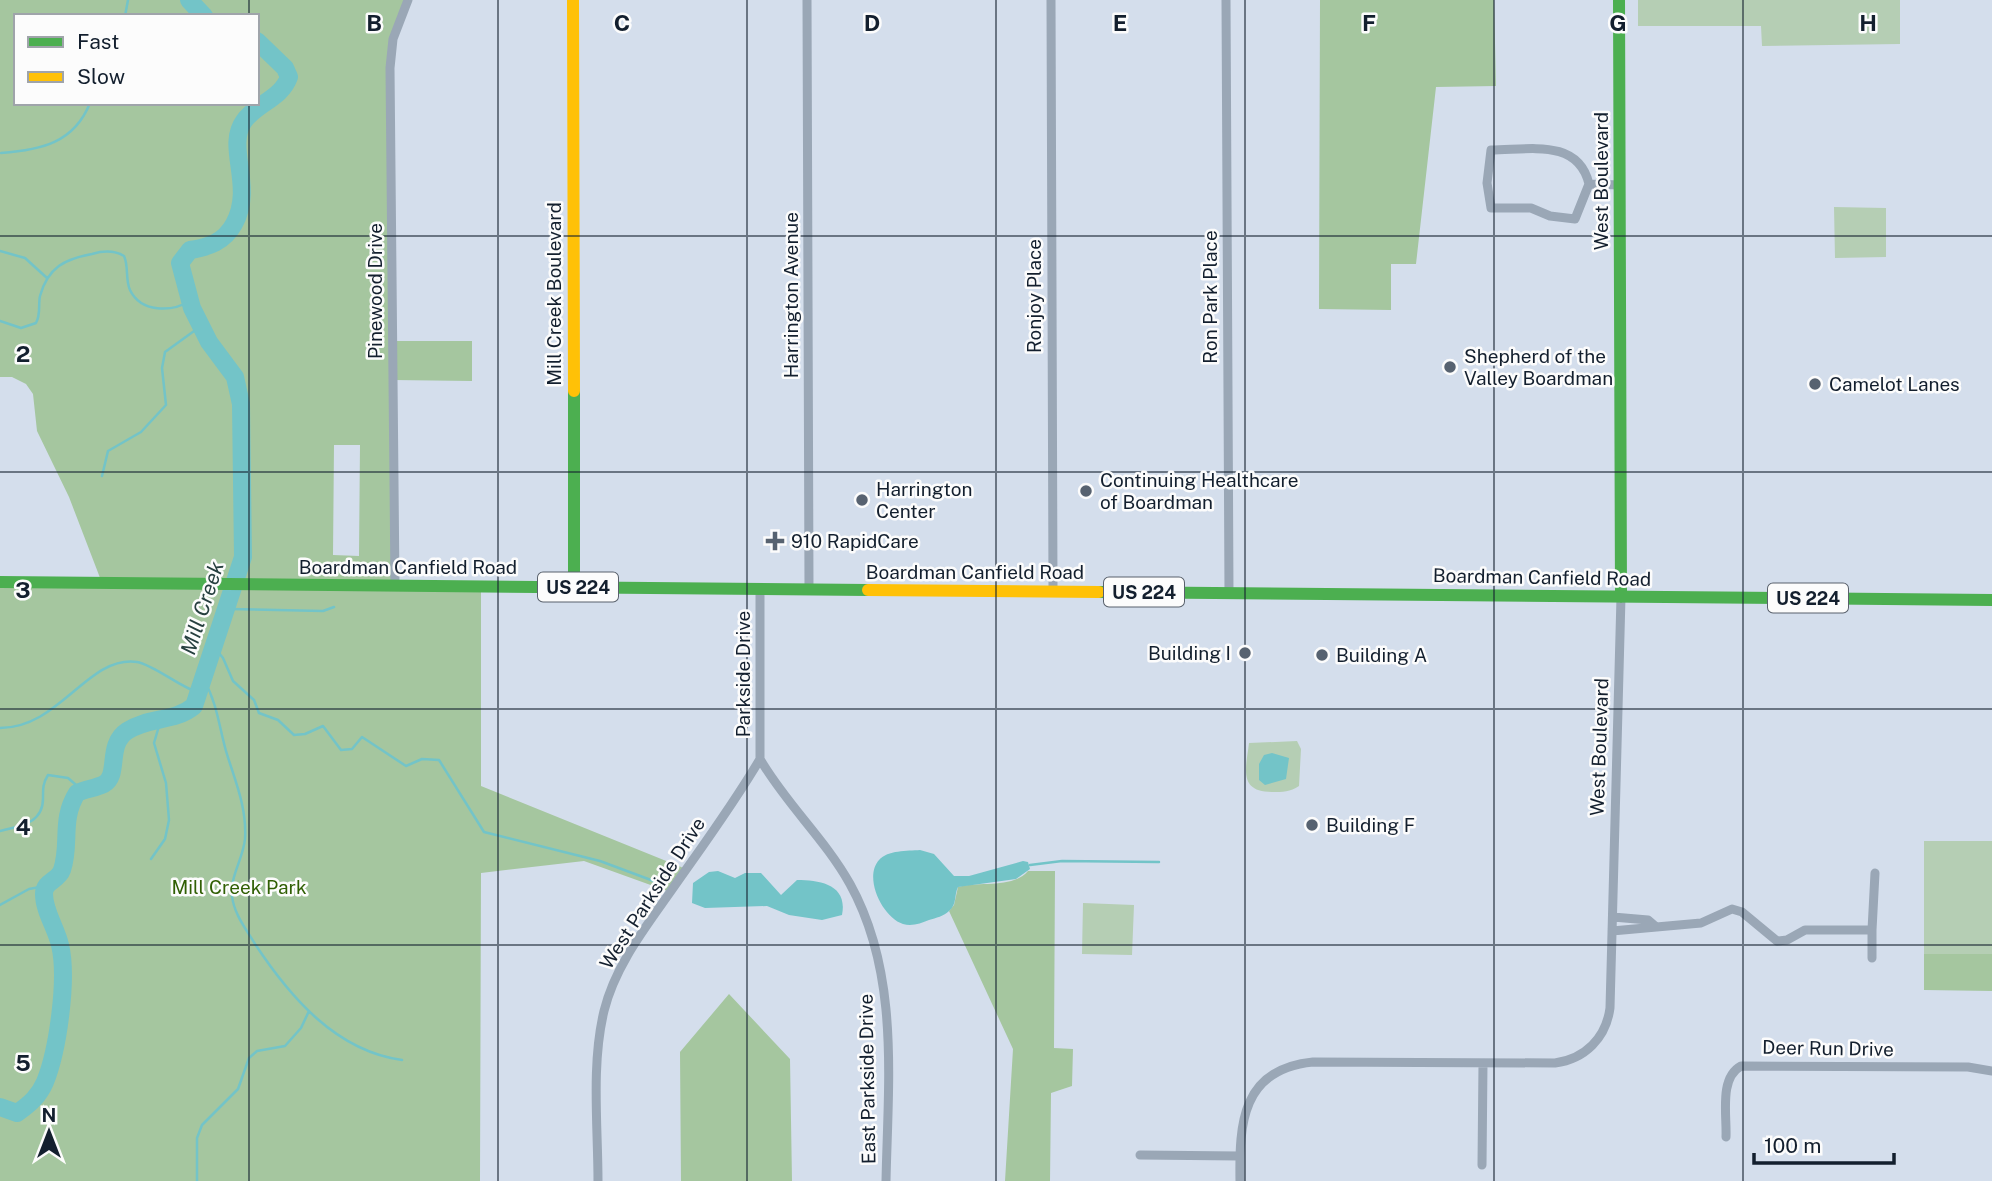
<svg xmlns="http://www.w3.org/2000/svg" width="1992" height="1181" viewBox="0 0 1992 1181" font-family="'Public Sans',sans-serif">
  <rect width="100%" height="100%" fill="#d4deec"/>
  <path fill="#b5ceb4" d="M1638 0H1900V44L1762 46 1761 26H1638Z
    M1834 207 1886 208V257L1835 258Z
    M1297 741 1301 749 1299 786C1290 792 1283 792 1272 792 1238 792 1246 768 1249 743Z
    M1924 841H1992V954H1924Z
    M1083 903 1134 905 1132 955 1082 954Z"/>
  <path fill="#a5c69f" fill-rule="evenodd" d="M0 0H408L393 39V341H472V381L393 380 395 585 481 587V786L686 869 670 892 584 861 481 873 480 1181H0V582L102 583 69 497 37 431 33 394 26 384 12 377H0ZM16 16H257V103H16ZM334 445H360L359 556 333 555Z
    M1320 0H1494L1496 86 1436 87 1416 264H1391V310L1319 309Z
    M1028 871H1055L1054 1048 1073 1049 1072 1086 1051 1093 1050 1181H1005L1013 1049 949 911 954 905 958 887C979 881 1013 889 1028 871Z
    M1924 954H1992V991L1924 990Z
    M729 994 790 1059 792 1181H681L680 1052Z"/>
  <path fill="#73c4c8" d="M1272 753 1289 758 1286 779 1265 785 1259 780V764L1264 755Z
    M920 850 934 854 954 876H969L1023 861 1028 862 1030 869 1016 879 958 887C954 895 957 905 949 911 944 916 936 918 929 920 921 923 912 927 903 924 883 918 863 878 879 860 888 850 907 851 920 850Z
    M718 871 735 878 745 873H761L781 895 797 880C821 880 848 885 842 915L822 920 789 915 767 906 705 908 692 903 693 883 709 872Z"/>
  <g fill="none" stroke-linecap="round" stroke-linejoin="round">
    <path stroke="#73c4c8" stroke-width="2.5" d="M125 16 128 0
      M1 153C41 150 74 143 90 103
      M0 251 25 258 47 278
      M0 321 21 328 36 323C41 314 38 305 40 296 48 267 65 259 92 254 102 251 114 250 124 256 129 267 125 279 130 290 141 313 172 312 190 301
      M102 476 108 451 141 432 166 405 162 368 165 352 201 326
      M228 609 323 611 334 607
      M215 648 223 658 233 681 254 700 259 713 278 720 294 735 305 734 323 726 341 750 352 749 362 737 406 766 422 759 439 760 484 832 600 861 659 883
      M204 680C217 703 219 726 226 751 235 781 247 807 245 839 243 859 230 876 232 896 234 914 246 929 255 944 290 997 336 1051 402 1060
      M0 728C60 728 88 655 137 662 154 665 178 686 199 693
      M0 831C21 826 44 823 43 797 43 788 43 783 48 775L68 778 82 790
      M151 859 165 839 169 820 166 783 154 743 161 719
      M1030 865 1062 861 1159 862
      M0 905 29 889 45 886
      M197 1181V1138L202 1125 238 1089 249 1058 257 1051 285 1046 301 1028 309 1011"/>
    <path stroke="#73c4c8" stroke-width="18" d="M189 0 204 16
      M0 1107 17 1113C30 1104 39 1096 45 1082 58 1050 68 978 60 945 56 928 44 911 44 894 44 881 58 881 62 870 71 843 60 820 77 793 86 789 96 788 104 784 120 775 106 745 127 731 148 717 175 722 194 706L243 557 241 404 235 377 209 342 192 308 180 263 190 250C209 247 224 242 234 224 255 186 225 147 244 121 257 103 281 99 289 77L285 68 257 41"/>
    <path stroke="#9aa7b6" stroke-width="9" d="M807 0 809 590
      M1051 0 1053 591
      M1226 0 1229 593
      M1589 184C1578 138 1529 150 1491 150L1487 183 1491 208H1531L1550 216 1575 219 1589 184 1620 185
      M395 586 390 68 393 39 408 0
      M760 759C786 804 825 839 850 884 900 974 888 1082 886 1181
      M760 759V589
      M1613 917 1648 920 1655 926
      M1612 931 1701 923 1732 909 1742 912 1777 941 1787 940 1805 930H1872L1875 873
      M1872 958V930
      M1726 1137C1727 1115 1719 1078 1741 1066L1968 1067 1992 1071
      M1140 1155 1239 1156
      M1482 1165 1483 1063
      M598 1181C598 1126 591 1065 604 1011 615 966 645 928 671 891 701 848 733 805 760 759
      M1240 1181C1239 1123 1242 1069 1313 1062L1555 1063C1585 1059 1606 1038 1610 1008L1621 597"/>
    <path stroke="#4caf50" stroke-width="12" d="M1619 0 1621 597
      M574 391V587
      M0 582 868 590
      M1099 592 1992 600"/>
    <path stroke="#ffc107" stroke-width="12" d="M573 0 574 391
      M868 590 1099 592"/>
  </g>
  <path fill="none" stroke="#131f2e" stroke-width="2" stroke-opacity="0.55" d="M249 0V16M498 0V1181M747 0V1181M996 0V1181M1245 0V1181M1494 0V1181M1743 0V1181M249 103V1181M0 236H1992M0 472H1992M0 709H1992M0 945H1992"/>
  <g fill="#576270" stroke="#fcfcfc" stroke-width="2.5">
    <circle cx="1450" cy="367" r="7"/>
    <circle cx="1815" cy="384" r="7"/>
    <circle cx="1086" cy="491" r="7"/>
    <circle cx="862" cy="500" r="7"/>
    <path d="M771.5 530.5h7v7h7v7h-7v7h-7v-7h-7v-7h7z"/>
    <circle cx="1245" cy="653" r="7"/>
    <circle cx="1322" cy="655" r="7"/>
    <circle cx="1312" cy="825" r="7"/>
  </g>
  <g text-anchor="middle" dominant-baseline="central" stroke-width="5" stroke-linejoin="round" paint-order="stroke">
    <g fill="#fcfcfc" stroke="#59616c" stroke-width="2">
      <rect x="538" y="572.5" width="80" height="29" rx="5"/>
      <rect x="1104" y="577.5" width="80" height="29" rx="5"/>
      <rect x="1768" y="583.5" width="80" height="29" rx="5"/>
    </g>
    <g font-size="18" font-weight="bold" fill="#131f2e">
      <text x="578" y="587">US 224</text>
      <text x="1144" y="592">US 224</text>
      <text x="1808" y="598">US 224</text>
    </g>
    <g font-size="19" fill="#131f2e" stroke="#fcfcfc">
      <text transform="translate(1601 181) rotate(-90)">West Boulevard</text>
      <text transform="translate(375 291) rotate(-90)">Pinewood Drive</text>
      <text transform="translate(554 294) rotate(-90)">Mill Creek Boulevard</text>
      <text transform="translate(791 295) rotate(-90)">Harrington Avenue</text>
      <text transform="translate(1034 296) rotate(-90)">Ronjoy Place</text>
      <text transform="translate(1210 297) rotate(-90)">Ron Park Place</text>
      <text x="408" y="567">Boardman Canfield Road</text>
      <text x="975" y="572">Boardman Canfield Road</text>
      <text transform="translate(1542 577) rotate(1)">Boardman Canfield Road</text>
      <text transform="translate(743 674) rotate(-90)">Parkside Drive</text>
      <text transform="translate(1599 747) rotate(-88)">West Boulevard</text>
      <text transform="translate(652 893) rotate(-57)">West Parkside Drive</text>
      <text transform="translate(1828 1048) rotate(1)">Deer Run Drive</text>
      <text transform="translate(867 1079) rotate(-91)">East Parkside Drive</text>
    </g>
    <g font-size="19" fill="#131f2e" stroke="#fcfcfc" text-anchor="start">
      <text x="1464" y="356">Shepherd of the<tspan x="1464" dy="22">Valley Boardman</tspan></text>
      <text x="1829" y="384">Camelot Lanes</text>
      <text x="1100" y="480">Continuing Healthcare<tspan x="1100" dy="22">of Boardman</tspan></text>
      <text x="876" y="489">Harrington<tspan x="876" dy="22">Center</tspan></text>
      <text x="791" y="541">910 RapidCare</text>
      <text x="1231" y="653" text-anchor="end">Building I</text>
      <text x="1336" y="655">Building A</text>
      <text x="1326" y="825">Building F</text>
    </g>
    <g font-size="19" fill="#305f04" stroke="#fcfcfc">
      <text x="239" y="887">Mill Creek Park</text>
    </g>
    <g font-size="21" font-style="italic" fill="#263f3f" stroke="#fcfcfc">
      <text transform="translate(202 608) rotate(-72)">Mill Creek</text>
    </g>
  </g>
  <g font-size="23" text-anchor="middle" font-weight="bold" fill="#131f2e" stroke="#fcfcfc" stroke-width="5" stroke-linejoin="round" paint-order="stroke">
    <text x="374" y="31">B</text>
    <text x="622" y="31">C</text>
    <text x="872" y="31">D</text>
    <text x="1120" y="31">E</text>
    <text x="1369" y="31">F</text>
    <text x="1618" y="31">G</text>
    <text x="1868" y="31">H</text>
    <text x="23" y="362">2</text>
    <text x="23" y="598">3</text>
    <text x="23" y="835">4</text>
    <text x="23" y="1071">5</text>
  </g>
  <rect x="14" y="14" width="245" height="91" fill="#fcfcfc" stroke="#9fa4aa" stroke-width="2"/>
  <rect x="28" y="37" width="35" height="10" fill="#4caf50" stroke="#9fa4aa" stroke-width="2"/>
  <text x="77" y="49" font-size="21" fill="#131f2e">Fast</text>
  <rect x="28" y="72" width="35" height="10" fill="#ffc107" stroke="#9fa4aa" stroke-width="2"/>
  <text x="77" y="84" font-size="21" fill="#131f2e">Slow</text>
  <g transform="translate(49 1132)" stroke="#fcfcfc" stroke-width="5" paint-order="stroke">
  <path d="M0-5L12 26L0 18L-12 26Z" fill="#131f2e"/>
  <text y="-10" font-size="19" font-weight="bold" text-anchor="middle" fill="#131f2e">N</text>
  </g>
  <path d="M1754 1153v10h140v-10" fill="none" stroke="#131f2e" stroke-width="3.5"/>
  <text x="1764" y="1153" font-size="21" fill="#131f2e" stroke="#fcfcfc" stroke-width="5" paint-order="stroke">100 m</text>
</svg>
